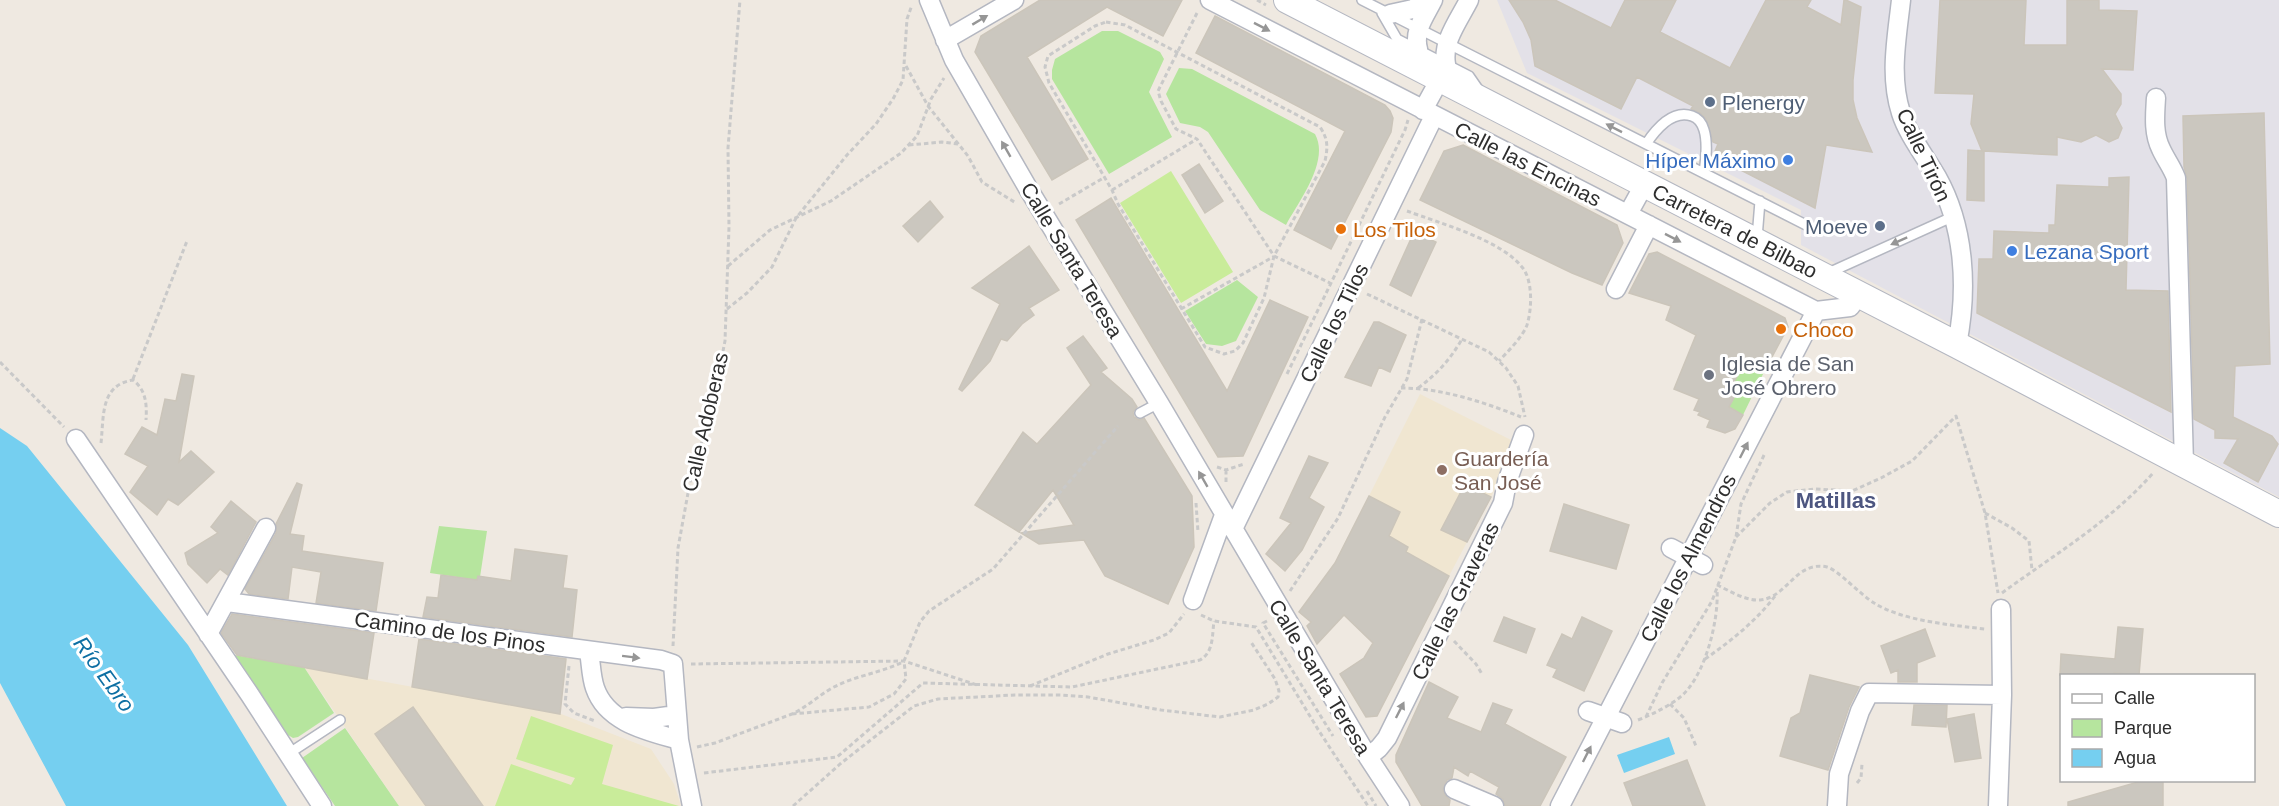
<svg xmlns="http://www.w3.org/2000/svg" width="2279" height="806" viewBox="0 0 2279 806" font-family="Arial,sans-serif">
  <rect width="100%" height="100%" fill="#efe9e1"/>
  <path fill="#e3e1e8" d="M1497 0H2279V497L1801 245V210L1527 73Z"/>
  <path fill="#f0e6d1" d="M1420 394 1515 442 1491 497 1449 576 1386 542 1400 512 1369 496Z
    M304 667 561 714 651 749 674 784 681 806H399Z"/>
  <path fill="#b6e59e" d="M1102 31H1118L1160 52 1164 59 1149 92 1172 137 1109 174 1052 79V70L1055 59Z
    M1179 68 1192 69 1315 134C1330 161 1299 201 1286 225L1260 210 1208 132 1200 127 1180 123 1166 94Z
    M1237 280 1258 297 1236 341 1222 346 1206 344 1185 311Z
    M1745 362 1764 372 1743 415 1729 407 1738 391 1731 387Z
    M439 526 487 531 480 577H478L477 580 430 573Z
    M235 655 304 667 334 713 298 737 293 738 288 735Z
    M345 728 399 806H335L302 758Z"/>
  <path fill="#c9ec9a" d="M1171 171 1233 272 1181 303 1120 203Z
    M531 716 613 745 602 784 679 806H495L511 764 571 785 575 778 516 759Z"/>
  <path fill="#75cff0" d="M0 428 27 446 188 645 287 806H66L0 683Z
    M1669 737 1675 754 1624 773 1617 755Z"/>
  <path fill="#cbc7bf" stroke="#cbc5ba" stroke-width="1.5" d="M1040 0H1182L1163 36 1107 7 1027 57 1088 159 1052 180 975 52 981 36Z
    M1509 0H1555L1611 28 1625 0H1676L1660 32 1730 68 1766 0H1811L1807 7 1841 25 1844 0H1846L1861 7 1853 80V100L1857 118 1872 152 1826 145 1815 208 1713 156 1718 144 1713 142 1706 119 1700 113 1691 109 1693 106 1637 77 1621 109 1535 66 1531 40 1523 22Z
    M1940 0H2026L2024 45H2067V0H2099V10L2137 11 2133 70 2102 69 2121 94V104L2115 114 2122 128 2118 138 2109 142 2096 135 2081 142 2057 137V155L1984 151V201L1967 200 1968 150 1982 151 1971 124 1974 94 1935 93Z
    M1215 16 1385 105 1390 111 1393 118 1391 132 1331 249 1294 230 1345 131 1196 53Z
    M2264 113 2270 364 2235 366 2233 417 2272 436 2278 444 2258 482 2224 463 2238 439 2215 438V430L2194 419 2187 178 2184 167 2183 116Z
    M1463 145 1617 225 1623 243 1602 285 1572 273 1420 200 1444 151Z
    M1199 164 1223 201 1205 213 1182 175Z
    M2129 177 2126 290 2168 291 2171 412 1977 313 1979 259H1993L1994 231 2049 233V225H2055L2057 185 2109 187V178Z
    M1111 198 1227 391 1270 300 1308 317 1243 456 1218 457 1076 220Z
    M930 201 943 217 918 242 903 226Z
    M1414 232 1436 242 1411 296 1390 285Z
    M1029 246 1059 290 1029 308 1034 315 1022 324 1007 341 1001 339 990 361 962 391 959 389 1000 304 972 288Z
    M1657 252 1785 318 1788 327 1764 372 1745 362 1731 387 1738 390 1729 407 1743 415 1735 429 1725 433 1707 427 1710 420 1698 415 1700 412 1694 410 1699 399 1674 389 1696 335 1666 320 1671 306 1629 293 1649 254Z
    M1374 322H1379L1406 335 1390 372 1379 367 1371 386 1345 377Z
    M1083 336 1107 368 1101 372 1132 399 1137 407 1133 412 1134 417 1139 420 1144 418 1192 496 1194 547 1168 604 1105 576 1084 540 1039 544 1021 533 1074 525 1053 490 1019 532 975 505 1023 432 1037 444 1091 385 1067 348Z
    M182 374 194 376 179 462 191 451 214 472 178 505 168 499 157 515 130 492 148 466 125 454 142 427 157 435 165 399 176 401Z
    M1309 456 1328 463 1309 498 1324 507 1302 550 1285 571 1266 554 1291 523 1280 518Z
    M297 483 302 485 290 534 304 536 302 551 383 563 376 611 316 603 321 572 292 567 288 599 249 594 245 589 276 533V524Z
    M1465 484 1491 497 1467 542 1441 530Z
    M1369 496 1400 512 1389 536 1408 547 1406 552 1449 576 1377 716 1366 717 1340 674 1364 658 1373 643 1344 615 1317 644 1307 626 1311 622 1299 612 1335 563Z
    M231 501 256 522 228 575 220 569 207 583 188 564 185 553 218 533 211 527Z
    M1564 504 1629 525 1616 569 1550 551Z
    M515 549 567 556 563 588 577 590 572 637 423 617 427 597 438 598 441 575 477 580 478 576 511 581Z
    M232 614 374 633 367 679 237 655 221 633Z
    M1504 617 1535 629 1526 653 1494 641Z
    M1582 617 1612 631 1584 691 1553 677 1557 669 1547 665 1562 634 1572 639Z
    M2118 627 2143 629 2139 675 2114 673 2113 675H2060L2061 654 2115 659Z
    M1925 629 1935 656 1917 663V682H1898V670L1891 673 1881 646Z
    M419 639 566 659 560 714 412 687Z
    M1810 675 1859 687 1849 707 1828 770 1780 756 1791 718 1800 713Z
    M1429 682 1458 697 1447 718 1481 732 1493 703 1512 710 1505 724 1566 757 1540 806H1505L1503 799 1496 794 1499 787 1470 771 1468 776 1454 767 1452 778 1447 780 1443 790 1445 795 1450 800 1449 806H1422L1396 762V755Z
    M1914 705H1947L1946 727 1912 725Z
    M413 707 483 806H426L375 734Z
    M1974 714 1981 758 1955 762 1947 719Z
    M1687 760 1705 806H1633L1624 783Z
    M2145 780H2163V806H2068V802Z"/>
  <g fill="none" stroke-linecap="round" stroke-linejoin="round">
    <g stroke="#b4b7c1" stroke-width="12">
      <path id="service" d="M1362 0 1806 225
        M1382 13 1397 39 1469 76 1478 89
        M1646 144C1656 129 1672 109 1692 116 1698 118 1702 123 1704 130 1708 143 1706 159 1704 173
        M1757 238 1760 201
        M1826 274 1952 217
        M1140 413 1159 403
        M288 754 340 720"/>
    </g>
    <g stroke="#b4b7c1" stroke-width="21">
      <path id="minor" d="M929 0 954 60 1029 190 1159 403 1368 757 1400 806
        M1210 0 1816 311 1850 307 1859 295
        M1901 0C1897 37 1889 76 1901 113 1908 135 1925 156 1937 177 1965 227 1968 289 1957 345
        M1390 14 1413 9 1428 0
        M945 40 1014 0
        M1418 49C1413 31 1425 16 1433 0
        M1446 64C1442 41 1459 20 1469 0
        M2156 98C2155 115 2153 133 2161 149 2166 160 2172 167 2176 178L2184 464
        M1423 110 1440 79
        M1628 214 1644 185
        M1616 289 1649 225
        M76 439 250 695 322 806
        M1233 529 1434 116
        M1671 548 1703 565
        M1193 600 1224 515
        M227 602 661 660 673 664 679 740 692 806
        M208 634 266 528
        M589 651C591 663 591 677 595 688 607 723 648 731 679 740
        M1588 711 1622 723
        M626 717 654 718 676 715
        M1368 757 1379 748 1387 738 1503 503 1507 482 1524 435
        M1454 789 1494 806
        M1560 806 1816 311
        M1837 806 1839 774 1860 711 1869 693 2002 695
        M1998 806 2002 695 2001 609"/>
    </g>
    <g stroke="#b4b7c1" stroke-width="28">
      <path id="secondary" d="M1287 0 1957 345 2279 514"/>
    </g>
    <path stroke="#c9c9c9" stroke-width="3" stroke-dasharray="4.5 3" stroke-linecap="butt" d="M1257 0 1266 5
      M1197 13 1158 91 1161 101 1176 129 1197 139 1274 256 1330 283
      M1106 22 1125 25 1320 127C1328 139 1328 147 1325 161L1274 256 1264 298 1243 343 1235 351 1224 354 1205 347 1118 204 1112 190 1049 83 1045 67 1048 56 1095 26Z
      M906 66 928 106 968 156 982 182 1016 203
      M909 145 942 142 958 144
      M1112 190 1197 139
      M1059 204 1105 177
      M1407 211C1439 223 1501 240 1522 267 1533 280 1532 309 1527 325 1522 338 1508 351 1499 361
      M728 266 770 230 831 201 901 153 917 136 931 99 944 78
      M1367 294 1489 352 1506 368 1518 386 1525 417
      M727 309 747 293 772 267 796 218 847 155 876 124 893 99 903 80 907 19 912 5
      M1181 309 1273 257
      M0 362 64 427
      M1287 374 1405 130 1408 120
      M133 379 187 241
      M1401 388C1441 388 1484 402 1521 417
      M1418 388C1437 374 1450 360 1462 339
      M101 443C104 416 100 385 133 380 146 390 147 404 146 420
      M1217 467 1226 470 1244 464
      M1226 482V470
      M1196 503 1198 532
      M1985 513 2012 528 2029 541 2032 570
      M1736 537 1770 503 1787 492 1815 489 1852 491 1881 478 1912 461 1956 416 1985 513 1998 593
      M1717 585C1730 591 1746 601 1760 600 1787 598 1796 560 1827 567 1838 570 1861 595 1874 603 1903 621 1951 625 1985 629
      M1290 591 1338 518 1385 417 1407 379 1422 319
      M2002 593C2055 554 2110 522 2154 472
      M1201 615 1214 621 1256 627 1319 731 1368 806
      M1267 621 1263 623 1333 736
      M1454 641 1476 664 1482 674
      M673 646 678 548 690 482 711 411 725 341 729 227 728 148 740 0
      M1705 659C1731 641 1756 621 1775 596
      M691 664 904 661 977 685
      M569 666 565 704 574 713 595 721
      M1030 686 1108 654 1154 640 1169 633 1184 614
      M1670 704 1684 718 1696 746
      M792 714 869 707 894 694 906 679 904 661 920 622 929 611 993 569 1118 426
      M1646 717 1662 683 1712 601 1736 537 1741 504 1765 453
      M1638 720C1653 714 1667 707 1679 698 1705 678 1719 620 1717 590
      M697 747 715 743 792 714C807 707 818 696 832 688 854 676 880 673 903 662
      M704 773 837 757 923 683 1072 687 1200 660C1214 652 1212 635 1214 621
      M1857 783 1861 778 1862 764
      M1367 791 1376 806
      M793 806 840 764 914 706 938 699 1015 695H1061L1088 697 1161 710 1220 717 1254 710 1268 704 1278 697 1279 691 1275 679 1251 642"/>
    <use href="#service" stroke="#fff" stroke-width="9"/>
    <use href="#minor" stroke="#fff" stroke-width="18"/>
    <use href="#secondary" stroke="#fff" stroke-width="26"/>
  </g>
  <defs><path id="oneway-solid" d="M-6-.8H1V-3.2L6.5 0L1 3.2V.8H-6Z" transform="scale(1.5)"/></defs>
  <g fill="#969696">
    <use href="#oneway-solid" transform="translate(980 20) rotate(-31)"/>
    <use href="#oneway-solid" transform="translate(1262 27) rotate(27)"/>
    <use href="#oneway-solid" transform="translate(1614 128) rotate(-153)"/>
    <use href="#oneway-solid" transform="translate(1006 149) rotate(-120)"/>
    <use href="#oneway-solid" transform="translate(1673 238) rotate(27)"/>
    <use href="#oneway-solid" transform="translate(1899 241) rotate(156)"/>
    <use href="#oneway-solid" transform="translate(1744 450) rotate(-63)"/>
    <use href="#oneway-solid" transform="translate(1203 479) rotate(-120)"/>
    <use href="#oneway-solid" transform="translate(631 657) rotate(7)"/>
    <use href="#oneway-solid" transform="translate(1400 710) rotate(-63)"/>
    <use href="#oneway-solid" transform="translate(1587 754) rotate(-63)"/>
  </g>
  <g fill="#5c6f8a" stroke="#fff" stroke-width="2">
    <circle cx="1710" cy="102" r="6"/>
    <circle cx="1880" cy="226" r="6"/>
  </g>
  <g fill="#3f7fe0" stroke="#fff" stroke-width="2">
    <circle cx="1788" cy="160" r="6"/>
    <circle cx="2012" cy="251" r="6"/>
  </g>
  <g fill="#e8710a" stroke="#fff" stroke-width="2">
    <circle cx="1341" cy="229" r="6"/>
    <circle cx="1781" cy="329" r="6"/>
  </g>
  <circle fill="#6b7280" stroke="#fff" stroke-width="2" cx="1709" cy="375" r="6"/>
  <circle fill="#8d6e63" stroke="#fff" stroke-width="2" cx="1442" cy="470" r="6"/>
  <g text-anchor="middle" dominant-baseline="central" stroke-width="6" stroke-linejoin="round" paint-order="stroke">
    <g font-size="21" fill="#4e5e75" stroke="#fff" text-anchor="start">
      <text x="1722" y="102">Plenergy</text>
      <text x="1868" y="226" text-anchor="end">Moeve</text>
    </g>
    <g font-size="21" fill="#2e2e2e" stroke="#fff">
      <text transform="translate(1924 155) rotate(65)">Calle Tirón</text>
      <text transform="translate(1528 164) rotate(27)">Calle las Encinas</text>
      <text transform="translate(1735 231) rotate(27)">Carretera de Bilbao</text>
      <text transform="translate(1072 260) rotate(59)">Calle Santa Teresa</text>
      <text transform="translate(1334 323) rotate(-64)">Calle los Tilos</text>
      <text transform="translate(705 422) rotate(-77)">Calle Adoberas</text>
      <text transform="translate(1688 558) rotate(-63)">Calle los Almendros</text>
      <text transform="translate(1455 601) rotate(-64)">Calle las Graveras</text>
      <text transform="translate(450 632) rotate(8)">Camino de los Pinos</text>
      <text transform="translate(1320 677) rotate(59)">Calle Santa Teresa</text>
    </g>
    <g font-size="21" fill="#366cbe" stroke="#fff" text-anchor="end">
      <text x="1776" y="160">Híper Máximo</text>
      <text x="2024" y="251" text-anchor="start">Lezana Sport</text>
    </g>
    <g font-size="21" fill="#c56008" stroke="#fff" text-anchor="start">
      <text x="1353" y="229">Los Tilos</text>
      <text x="1793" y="329">Choco</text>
    </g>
    <g font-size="21" fill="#5b616d" stroke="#fff" text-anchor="start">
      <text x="1721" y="363">Iglesia de San<tspan x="1721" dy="24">José Obrero</tspan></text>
    </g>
    <g font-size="21" fill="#785e54" stroke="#fff" text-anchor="start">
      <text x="1454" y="458">Guardería<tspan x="1454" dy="24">San José</tspan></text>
    </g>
    <g font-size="22" font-weight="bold" fill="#4d5680" stroke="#fff">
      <text x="1836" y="500">Matillas</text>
    </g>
    <g font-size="22" font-style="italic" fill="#0d6fa3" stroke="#fff">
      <text transform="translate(104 674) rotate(54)">Río Ebro</text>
    </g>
  </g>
  <rect x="2060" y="674" width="195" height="108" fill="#ffffff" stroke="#ababab" stroke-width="1.5"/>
  <rect x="2072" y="694" width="30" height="9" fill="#ffffff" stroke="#ababab" stroke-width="1.5"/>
  <text x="2114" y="704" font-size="18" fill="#2e2e2e">Calle</text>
  <rect x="2072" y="719" width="30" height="18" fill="#b6e59e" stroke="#ababab" stroke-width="1.5"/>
  <text x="2114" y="734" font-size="18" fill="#2e2e2e">Parque</text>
  <rect x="2072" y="749" width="30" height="18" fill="#75cff0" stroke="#ababab" stroke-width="1.5"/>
  <text x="2114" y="764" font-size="18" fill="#2e2e2e">Agua</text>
</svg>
